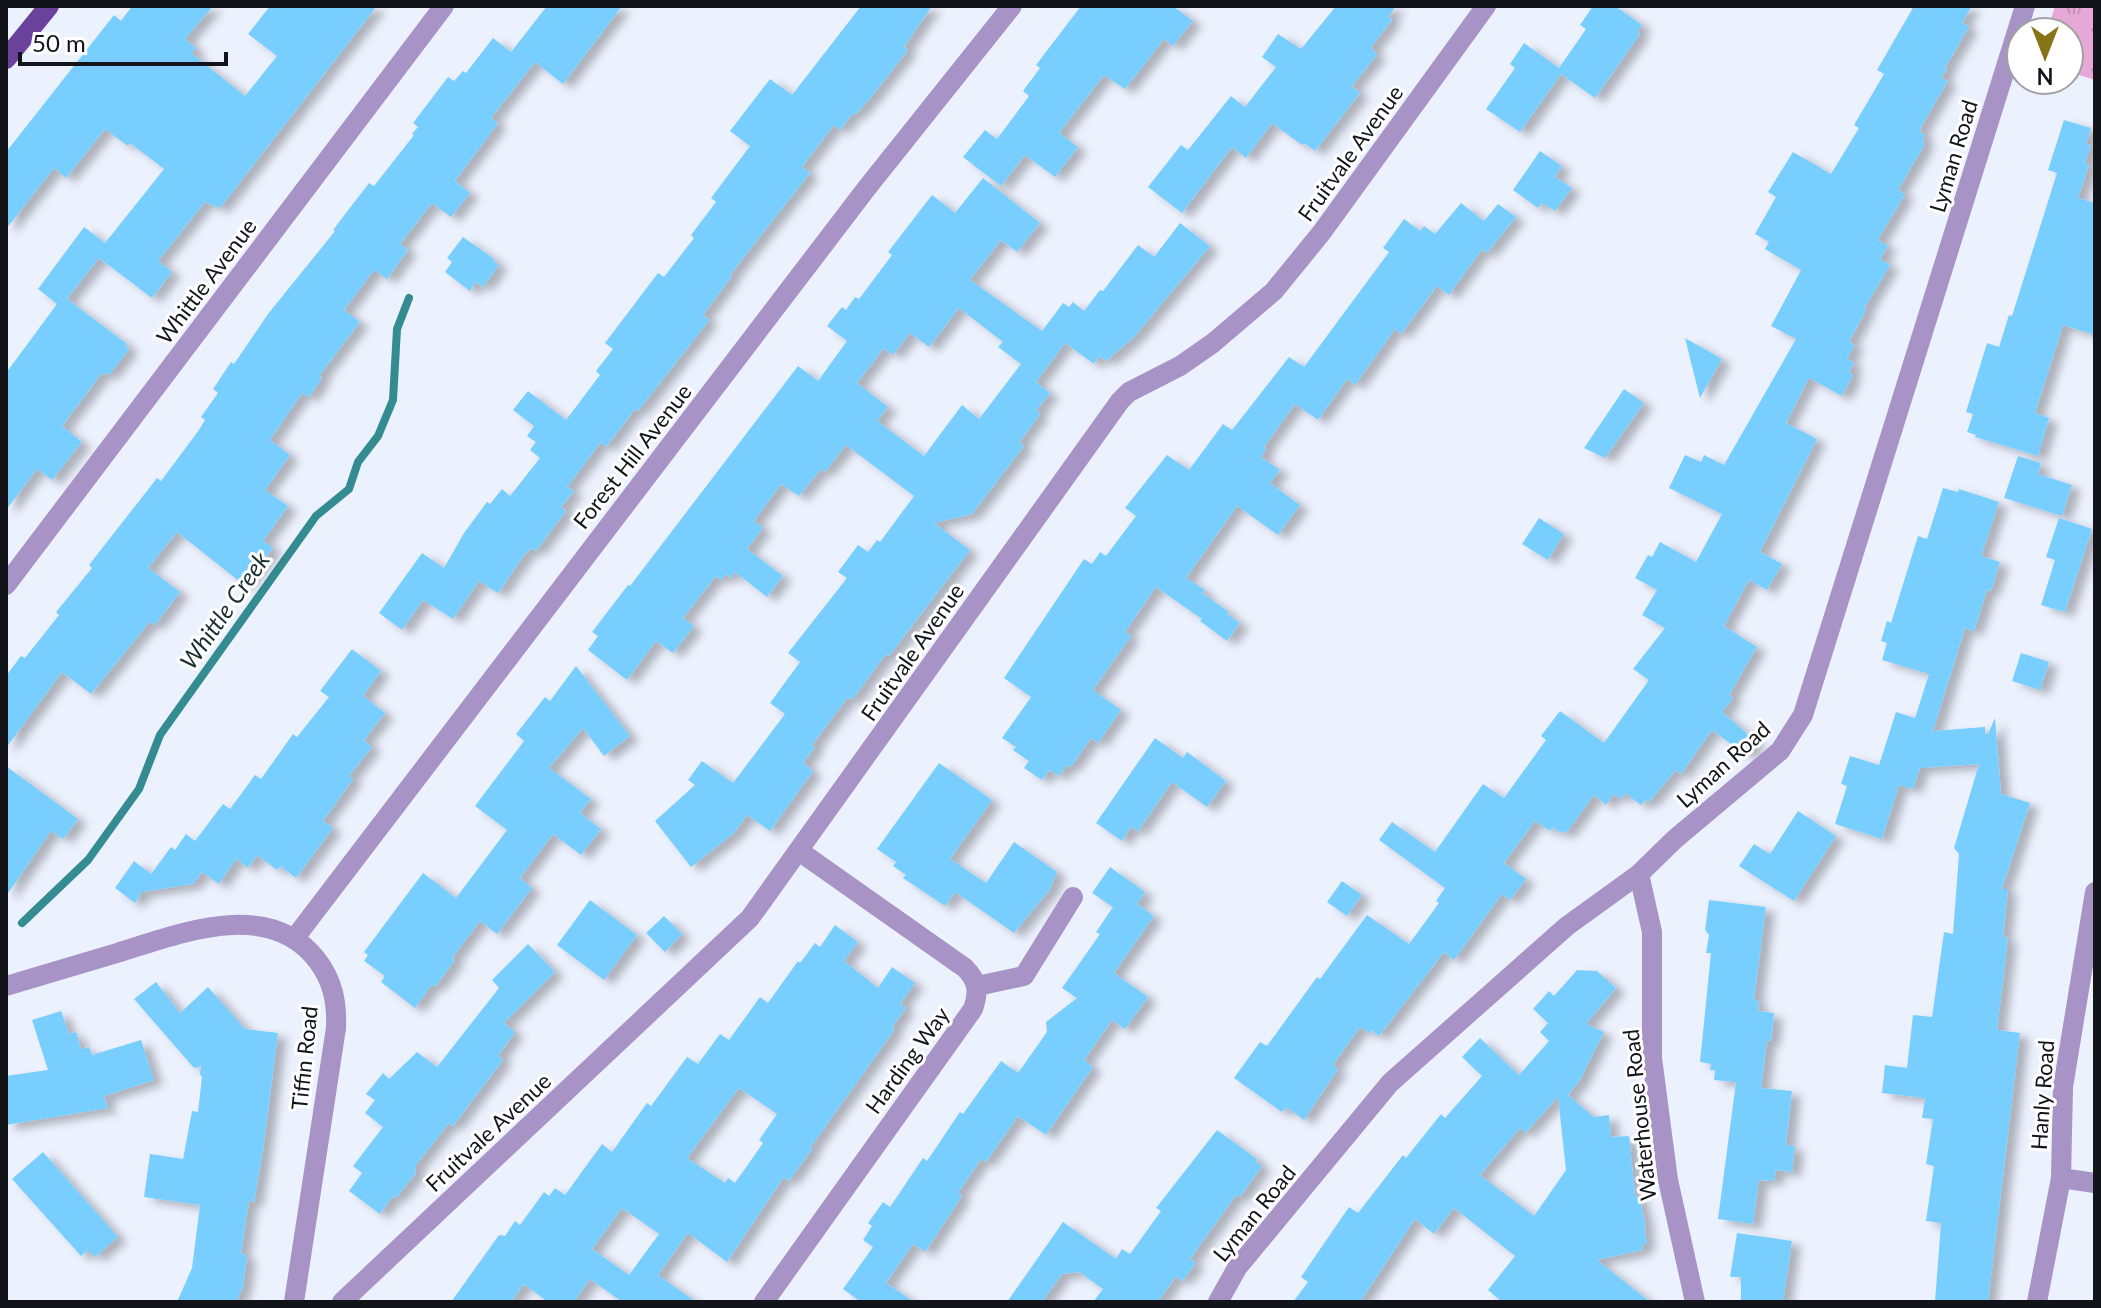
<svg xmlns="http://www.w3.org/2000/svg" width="2101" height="1308" viewBox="0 0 2101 1308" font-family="Lato,sans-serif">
  <defs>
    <pattern id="park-tufts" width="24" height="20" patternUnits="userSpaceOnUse" patternTransform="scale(2)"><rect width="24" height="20" fill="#e6a8d6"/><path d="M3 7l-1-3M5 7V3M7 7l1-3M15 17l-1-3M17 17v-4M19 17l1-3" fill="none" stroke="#c490b7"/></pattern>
    <filter id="shadow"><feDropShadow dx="9" dy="5" stdDeviation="4" flood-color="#0004"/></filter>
  </defs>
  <rect width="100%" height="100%" fill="#ecf1fe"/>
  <path fill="url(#park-tufts)" d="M2055 6H2095V80L2069 72V32H2047Z"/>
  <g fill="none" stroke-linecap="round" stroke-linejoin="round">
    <path stroke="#348c92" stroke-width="8" d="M22 923 88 860 139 789 160 735 316 516 349 489 358 462 378 436 393 400 397 329 409 298"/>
  </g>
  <path fill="#78cfff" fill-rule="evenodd" filter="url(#shadow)" d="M132 6H213L185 39 196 48 191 53 245 96 277 56 248 34 270 6H377L220 208 205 202 158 261 172 272 152 298 99 258 67 299 127 344 125 346 129 349 109 375 102 373 62 426 82 442 52 480 37 469 6 510V373L57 304 38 289 84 227 105 243 164 169 130 143 128 146 105 129 66 178 54 168 6 229V152L114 15 121 21Z
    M547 6H622L563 84 535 62 491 118 498 123 455 181 470 193 451 217 432 203 400 244 408 250 387 279 374 270 344 310 360 322 319 376 322 378 309 397 302 393 270 440 290 455 265 490 288 506 263 541 273 548 244 585 177 532 148 568 180 592 155 625 151 622 148 624 91 694 62 672 6 748V676L21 656 25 658 59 615 56 612 92 568 89 565 157 478 161 481 199 430 205 420 201 417 218 393 213 389 231 362 234 364 268 314 335 231 333 230 369 183 374 186 414 135 412 134 418 127 413 123 448 77 454 81 463 71 466 73 493 38 511 52Z
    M861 6H932L904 47 908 50 872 96 855 115 853 113 840 130 834 125 802 167 810 173 730 275 732 276 703 315 709 320 696 337 638 411 635 409 606 447 601 442 567 487 574 491 561 507 566 511 536 551 532 548 525 554 498 593 479 581 453 619 423 600 402 630 379 613 422 553 444 568 464 533 487 502 490 504 502 489 510 496 540 458 530 450 536 442 527 436 534 426 513 410 528 391 566 420 600 375 596 371 613 349 605 343 658 273 664 277 694 238 691 235 716 202 711 198 750 146 730 131 770 79 792 95Z
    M1081 6H1173L1193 21 1173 46 1164 39 1125 89 1104 75 1059 133 1078 147 1055 177 1025 155 1001 186 963 157 985 130 997 139 1029 96 1023 91 1040 68 1036 65Z
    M1336 6H1396L1388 17 1392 20 1371 47 1377 55 1352 86 1360 93 1315 151 1304 143 1302 145 1272 123 1246 158 1232 147 1182 213 1148 187 1181 145 1188 150 1231 96 1245 107 1276 67 1262 57 1278 34 1301 49Z
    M1593 6H1615L1642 25 1637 32 1640 34 1595 98 1561 74 1520 132 1486 109 1515 68 1510 64 1524 43 1559 68 1586 29 1580 25Z
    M1914 6H1972L1962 22 1969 27 1945 68 1947 69 1941 78 1948 81 1922 125 1920 132 1925 135 1922 142 1925 144 1898 190 1905 194 1878 240 1888 246 1880 259 1890 265 1864 309 1866 310 1849 342 1855 345 1847 359 1854 363 1849 372 1853 375 1842 396 1809 378 1786 423 1817 439 1760 552 1782 564 1767 590 1749 580 1724 626 1757 647 1729 695 1733 698 1722 712 1757 742 1746 755 1712 730 1681 774 1676 770 1649 802 1645 800 1641 805 1625 793 1621 799 1614 794 1606 805 1594 795 1566 833 1562 831 1561 833 1552 827 1550 831 1535 821 1504 863 1526 879 1510 900 1502 894 1454 960 1444 952 1379 1036 1372 1030 1369 1033 1360 1027 1333 1065 1338 1069 1304 1120 1286 1107 1282 1112 1234 1078 1260 1042 1267 1046 1317 977 1320 979 1367 915 1409 944 1439 903 1436 901 1445 888 1379 840 1392 822 1435 852 1483 784 1504 798 1546 740 1541 736 1560 711 1604 743 1649 680 1633 669 1665 628 1642 615 1657 590 1635 578 1648 555 1652 557 1660 542 1696 562 1722 514 1669 488 1685 455 1701 462 1704 455 1724 465 1796 339 1771 326 1801 270 1765 249 1769 242 1755 234 1776 197 1768 192 1793 152 1831 174 1859 128 1854 125 1884 74 1877 70Z
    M2064 120 2091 128 2086 144 2091 145 2085 163 2089 165 2078 198 2095 203V335L2063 325 2035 413 2049 418 2038 456 1975 437 1976 435 1967 432 1973 414 1966 412 1987 343 1999 347 2009 315 2012 316 2057 173 2048 170Z
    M1540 151 1562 166 1555 177 1572 188 1555 211 1542 203 1538 208 1513 190Z
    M983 178 1040 223 1017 252 1001 240 970 280 1042 331 1063 303 1069 307 1073 302 1084 311 1100 290 1103 291 1138 245 1154 257 1180 223 1210 246 1134 337 1106 361 1099 356 1094 364 1065 343 1036 382 1050 393 1036 411 1040 414 1019 443 1024 446 972 514 934 523 970 550 889 656 886 654 852 700 848 697 812 745 815 747 803 763 813 771 770 831 747 815 734 833 691 867 655 821 695 785 688 780 702 761 733 783 785 714 770 703 800 662 788 653 847 578 838 572 858 545 868 552 877 540 880 542 914 496 846 445 825 472 821 469 799 496 781 484 754 521 763 528 747 549 783 576 767 597 735 572 731 578 726 574 721 580 716 576 683 618 694 626 673 653 656 641 627 680 588 650 598 636 592 632 628 585 630 586 798 366 818 381 847 341 827 326 842 307 846 310 855 297 859 299 892 255 888 252 932 195 955 213ZM959 308 1003 342 998 347 1021 364 979 419 962 405 924 456 877 421 888 407 857 383 884 348 893 355 910 333 929 347Z
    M1461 203 1484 221 1498 204 1516 217 1487 253 1482 249 1449 295 1437 286 1401 334 1395 329 1355 385 1347 379 1318 420 1295 404 1264 447 1266 449 1261 457 1280 470 1270 483 1300 505 1278 535 1237 506 1186 578 1205 590 1202 593 1229 612 1227 614 1240 623 1227 641 1200 621 1202 619 1156 587 1125 632 1131 636 1093 690 1121 710 1098 743 1091 738 1071 767 1067 765 1059 776 1049 770 1042 780 1024 768 1029 761 1013 750 1016 747 1002 738 1031 697 1004 678 1084 559 1092 564 1100 552 1106 556 1136 516 1125 508 1167 455 1189 470 1223 424 1232 430 1289 357 1304 367 1389 252 1383 248 1404 219 1420 231 1424 226 1435 234Z
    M463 237 494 259 493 261 499 265 483 287 476 282 470 291 445 272 452 262 447 258Z
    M1685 338 1722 359 1700 398Z
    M1624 389 1644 403 1605 458 1584 448Z
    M2018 456 2041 463 2038 474 2072 485 2062 516 2004 498Z
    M1943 488 1958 492 1959 489 1999 502 1981 556 2000 562 1991 591 1987 590 1974 631 1965 628 1933 731 1985 727V734H1988L1995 718 2001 794 2030 803 2002 889H2008L2003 937 2008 938 1997 1030 2020 1033 1988 1302H1935L1941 1223 1926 1221 1934 1166 1926 1164 1933 1119 1922 1118 1925 1098 1882 1093 1885 1065 1907 1068 1913 1015 1932 1017 1944 932 1953 934 1959 854 1954 848 1979 764 1920 768 1913 789 1899 785 1882 839 1835 824 1847 786 1841 784 1850 756 1879 765 1896 712 1915 718 1929 674 1882 660 1887 643 1881 641 1887 621 1891 623 1918 536 1927 539Z
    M1539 518 1564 534 1548 560 1522 544Z
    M2059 518 2092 529 2065 612 2041 605 2055 560 2046 557Z
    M352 649 381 671 363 696 385 713 364 740 372 747 349 776 353 779 323 821 333 828 296 878 280 866 277 870 257 855 248 868 236 859 219 884 202 872 193 884 142 892 135 903 115 888 134 861 151 874 171 847 175 850 186 834 195 841 223 804 230 809 255 775 261 779 293 734 297 737 329 697 320 691Z
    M2021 653 2049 662 2040 690 2012 681Z
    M576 666 630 736 604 756 583 728 549 768 591 799 580 813 601 829 581 855 553 834 520 878 532 888 497 934 480 921 452 958 455 960 435 987 432 984 415 1008 381 982 385 976 364 961 368 955 364 952 423 873 456 898 507 830 475 806 524 741 516 734 545 697 550 701Z
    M1155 738 1183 758 1187 752 1226 781 1207 807 1172 782 1138 831 1131 827 1122 841 1096 823Z
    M939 763 992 800 950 859 986 883 1014 842 1057 872 1050 889 1014 933 955 892 945 906 903 878 906 875 893 866 896 862 877 849Z
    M6 766 78 819 63 839 51 831 6 896Z
    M1798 811 1836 836 1794 901 1739 866 1754 844 1770 854Z
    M1110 867 1145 892 1137 904 1154 916 1114 973 1148 997 1125 1029 1112 1020 1084 1060 1093 1067 1046 1135 1018 1116 986 1162 981 1159 958 1193 962 1196 925 1252 913 1244 886 1283 914 1302H861L843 1289 873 1247 863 1240 872 1226 868 1223 883 1202 890 1207 923 1158 927 1161 960 1112 963 1114 1001 1061 1018 1073 1047 1032 1046 1022 1077 998 1062 988 1100 934 1096 932 1113 907 1092 893Z
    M1342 881 1362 895 1347 916 1327 902Z
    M590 900 637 935 604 980 557 945Z
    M1709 900 1766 907 1754 1000 1759 1001 1758 1011 1774 1013 1771 1041 1767 1040 1761 1088 1792 1091 1786 1145 1795 1146 1792 1172 1776 1170 1774 1181 1759 1180 1753 1224 1718 1219 1736 1082 1714 1080 1715 1070H1710L1711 1064 1700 1062 1711 953H1706L1709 935 1705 930Z
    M664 916 682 934 665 952 646 933Z
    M835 925 858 942 844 961 878 988 892 967 915 983 900 1004 906 1008 892 1027 895 1029 810 1148 812 1149 789 1181 784 1177 727 1262 688 1233 658 1275 696 1302H622L590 1279 574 1302H548L524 1284 511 1302H451L499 1235 505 1236 515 1221 520 1225 544 1192 549 1196 555 1188 565 1195 602 1144 612 1152 647 1103 651 1106 687 1057 698 1064 720 1034 729 1040 760 997 768 1003 798 961 800 963 815 943 820 947ZM739 1088 777 1114 759 1140 763 1143 735 1183 728 1178 725 1183 687 1158ZM622 1208 659 1234 629 1275 592 1249Z
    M528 944 555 972 504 1023 515 1032 498 1056 503 1060 453 1126 449 1123 416 1165 415 1174 396 1198 393 1196 380 1214 349 1191 362 1173 353 1166 383 1127 365 1113 375 1100 366 1094 383 1073 389 1079 417 1052 437 1067 499 988 492 980Z
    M1577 970 1597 971 1616 988 1586 1024 1604 1032 1580 1080 1568 1095 1594 1117 1609 1115 1611 1137 1629 1136 1635 1197 1639 1196 1646 1228 1644 1229 1647 1243 1642 1245 1643 1250 1597 1260 1650 1302H1502L1488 1290 1515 1256 1454 1208 1434 1234 1415 1219 1360 1302H1293L1308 1282 1301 1277 1349 1207 1358 1213 1403 1155 1406 1158 1441 1114 1445 1118 1482 1076 1462 1057 1480 1038 1519 1075 1549 1041 1540 1032 1548 1023 1533 1009 1549 991 1554 996ZM1558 1097 1566 1170 1534 1216 1480 1175 1520 1128 1525 1133Z
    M156 982 180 1013 208 987 245 1029 278 1033 263 1150 254 1202 249 1201 245 1227 241 1254 247 1255 243 1287 236 1302H177L192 1268 200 1205 144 1197 150 1154 183 1159 192 1111 198 1112 202 1077 200 1074 201 1066 194 1068 134 999Z
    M61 1011 69 1034 76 1032 81 1049 89 1047 92 1055 141 1040 154 1080 104 1096 108 1108 6 1125V1076L48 1070 32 1020Z
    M1217 1130 1257 1159 1256 1162 1262 1166 1240 1197 1236 1195 1190 1259 1196 1263 1182 1281 1176 1276 1158 1302H1093L1103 1289 1079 1272 1062 1274 1042 1302H1007L1063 1222 1116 1259 1122 1249 1130 1254 1161 1211 1156 1208Z
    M43 1152 118 1237 95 1257 88 1250 81 1256 12 1179Z
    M1737 1233 1792 1241 1783 1302H1741V1277H1730Z"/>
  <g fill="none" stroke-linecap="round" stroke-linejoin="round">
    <path stroke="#a793c6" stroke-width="20" d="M6 585 444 6
      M1639 874 1652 932V1058L1668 1180 1695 1302
      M294 939 866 189 1012 6
      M6 986C43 975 80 964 117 953 179 934 268 897 317 960 333 981 337 1002 336 1028L294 1302
      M977 986 1024 976 1073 897
      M2061 1178 2095 1183
      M342 1302 750 918 1120 401 1129 392 1180 366 1213 343 1274 291 1322 232 1486 6
      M764 1302 973 1009C979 992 978 981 965 968L799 851
      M1218 1302 1237 1268 1390 1083 1567 926 1639 874 1675 839 1780 751 1803 715 2025 6
      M2037 1302 2061 1178 2063 1087 2095 892"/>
    <path stroke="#6a419b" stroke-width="20" d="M6 59 49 6"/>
  </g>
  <g text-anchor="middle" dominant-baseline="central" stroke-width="6" stroke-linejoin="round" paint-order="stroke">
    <g font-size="22" fill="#12141a" stroke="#fff">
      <text transform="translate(1350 153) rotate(-54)">Fruitvale Avenue</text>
      <text transform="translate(1953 156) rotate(-73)">Lyman Road</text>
      <text transform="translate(206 281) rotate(-53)">Whittle Avenue</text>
      <text transform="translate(632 456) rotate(-52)">Forest Hill Avenue</text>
      <text transform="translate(912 652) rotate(-55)">Fruitvale Avenue</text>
      <text transform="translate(1723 764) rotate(-42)">Lyman Road</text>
      <text transform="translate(304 1058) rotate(-84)">Tiffin Road</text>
      <text transform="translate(907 1060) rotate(-54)">Harding Way</text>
      <text transform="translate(2042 1095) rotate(-86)">Hanly Road</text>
      <text transform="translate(1639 1115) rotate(-96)">Waterhouse Road</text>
      <text transform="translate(488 1132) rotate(-43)">Fruitvale Avenue</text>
      <text transform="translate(1254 1213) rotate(-51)">Lyman Road</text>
    </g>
    <g font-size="24" font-style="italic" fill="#192f30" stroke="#fff">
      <text transform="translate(224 610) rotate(-55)">Whittle Creek</text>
    </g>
  </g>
  <rect width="2101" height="1308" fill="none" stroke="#12141a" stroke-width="16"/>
  <g transform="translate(2045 56) rotate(180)"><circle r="38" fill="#ffffff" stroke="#a0a1a3" stroke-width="2"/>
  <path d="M0-6L14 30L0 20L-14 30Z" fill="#867416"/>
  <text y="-12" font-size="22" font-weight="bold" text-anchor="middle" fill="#12141a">N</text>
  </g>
  <path d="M20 52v12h206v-12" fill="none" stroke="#12141a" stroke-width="4"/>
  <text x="32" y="52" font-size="24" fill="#12141a" stroke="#ffffff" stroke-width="6" paint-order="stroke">50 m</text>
</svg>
